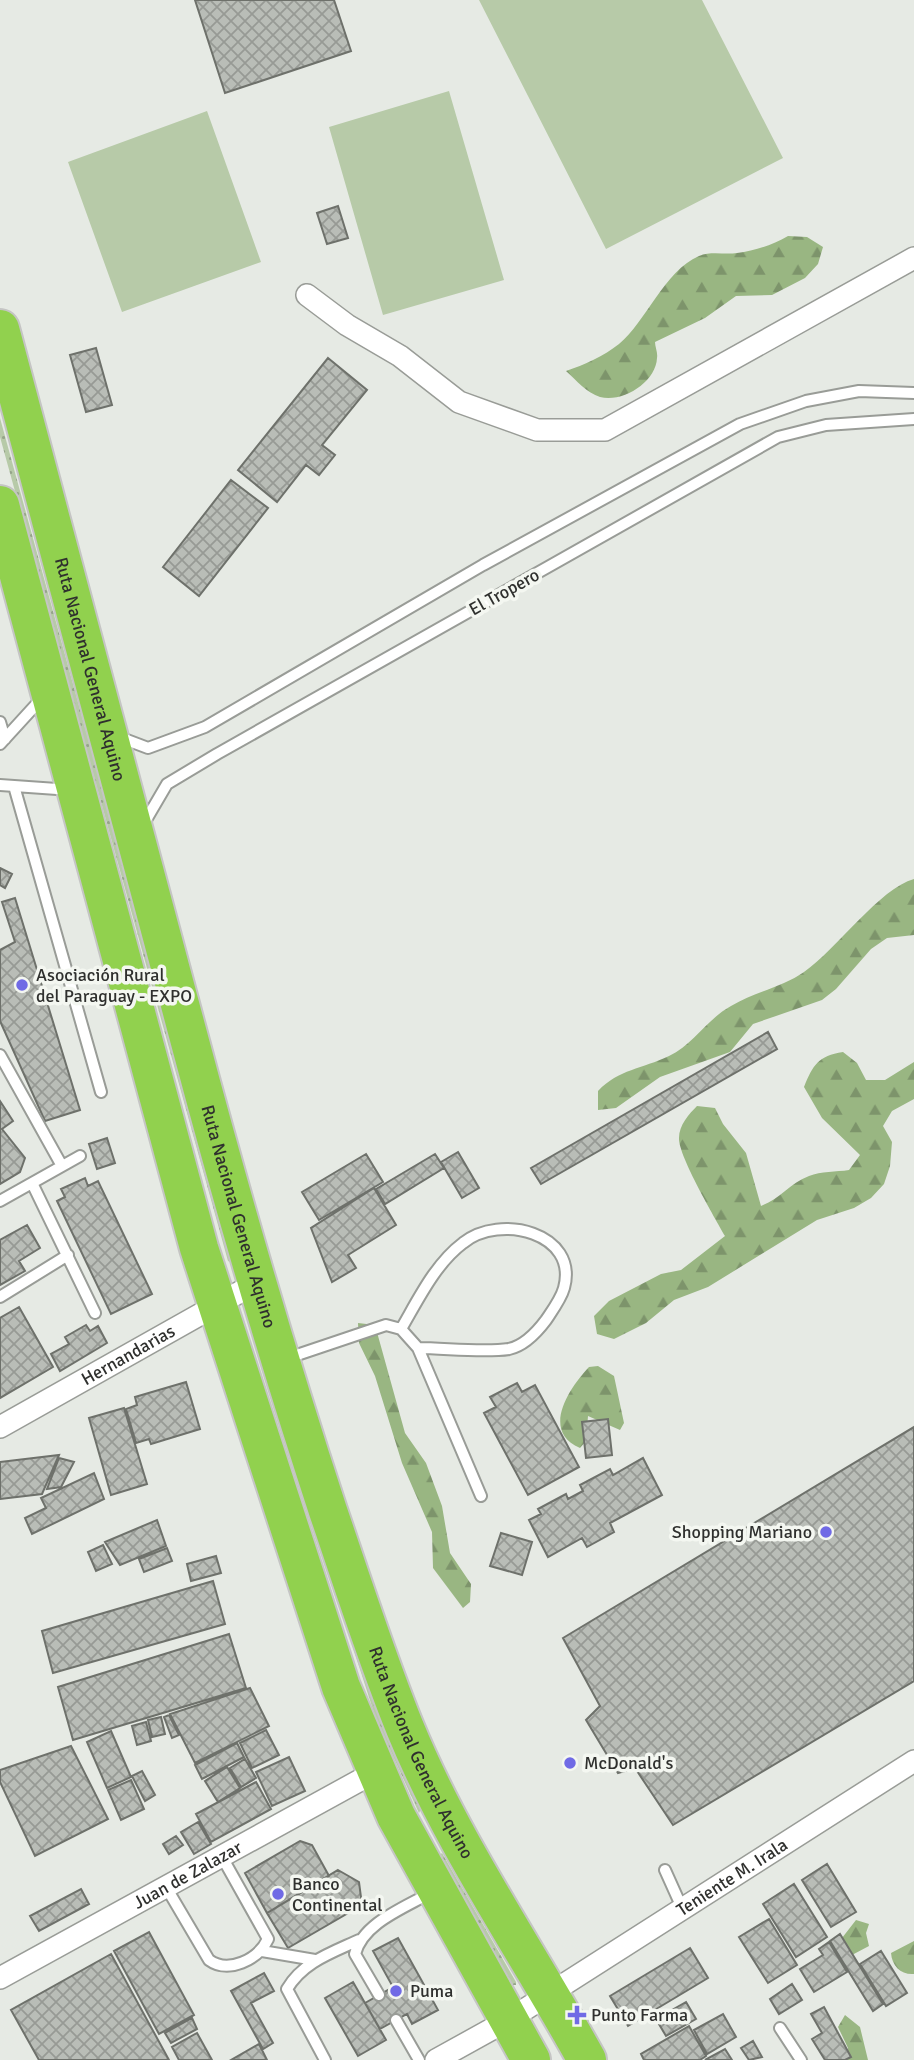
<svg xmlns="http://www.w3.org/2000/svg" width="914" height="2060" viewBox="0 0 914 2060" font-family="Signika,sans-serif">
  <defs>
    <pattern id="grass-dots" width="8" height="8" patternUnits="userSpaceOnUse" patternTransform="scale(1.75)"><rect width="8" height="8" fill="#b7caa8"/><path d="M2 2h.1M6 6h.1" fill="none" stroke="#95a489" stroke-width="1.8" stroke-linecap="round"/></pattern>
    <pattern id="forest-firs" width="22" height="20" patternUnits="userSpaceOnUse" patternTransform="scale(1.75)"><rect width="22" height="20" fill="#99b682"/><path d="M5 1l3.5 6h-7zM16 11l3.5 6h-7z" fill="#7d946b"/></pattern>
    <pattern id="building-cross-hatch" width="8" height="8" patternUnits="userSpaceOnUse" patternTransform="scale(1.75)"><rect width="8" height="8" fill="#b9bdb7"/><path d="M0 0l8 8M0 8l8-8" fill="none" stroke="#979a95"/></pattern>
  </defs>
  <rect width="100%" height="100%" fill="#e6eae4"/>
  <path fill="url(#grass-dots)" d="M0 418 232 1263 228 1261 0 437Z
    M256 1346 421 1809 419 1813 376 1719Z
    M442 1853 516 1982V1985H512L440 1855Z"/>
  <path fill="url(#forest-firs)" d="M788 236 807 237 823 247 818 264 805 278 772 295 736 296 705 318 655 342C655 347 658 353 657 358 656 382 623 403 600 397 587 393 576 380 566 371 584 365 604 356 619 344 646 322 664 271 699 256 711 251 725 255 737 253 755 251 772 245 788 236Z
    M914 879V935L887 938 871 949 836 989 822 1000 753 1024 730 1052 660 1077 616 1108 598 1110V1091C619 1069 642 1069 669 1056 694 1044 707 1019 731 1006 754 992 783 987 804 972 837 949 880 888 914 879Z
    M843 1052 857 1063 866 1080H885L914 1062V1099L892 1111 883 1126 892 1142 890 1166 884 1184 871 1198 854 1208 817 1220 708 1287 674 1300 646 1323 614 1339 597 1334 594 1316 609 1301 661 1274 681 1270 725 1236C715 1218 678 1155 679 1138 679 1125 689 1114 697 1106L715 1108 723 1124 746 1153 761 1206C780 1199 790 1183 809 1176 821 1171 836 1172 849 1170L860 1155 822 1118 804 1087C813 1065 818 1056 843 1052Z
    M358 1323 375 1325 405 1433 426 1463 442 1506 450 1553 471 1584 470 1602 463 1608 433 1568 432 1532 402 1463 375 1376 359 1343Z
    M598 1366 614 1376 624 1423 620 1430 588 1416 586 1441 580 1448C540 1431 570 1387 589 1367Z
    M856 1920 869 1924 866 1933 869 1946 852 1955 842 1938Z
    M914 1941V1974C901 1975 892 1966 891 1953Z
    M845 2015 860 2027 868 2060H843L848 2048 838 2027Z"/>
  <path fill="#b7caa8" d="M479 0H702L783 158 606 249Z
    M449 91 504 280 383 315 329 127Z
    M207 111 261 262 122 312 68 162Z"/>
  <path fill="url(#building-cross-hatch)" stroke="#6e716b" stroke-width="2" d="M195 0H334L351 51 225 93Z
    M338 206 348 238 327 244 317 213Z
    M96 348 112 405 86 412 70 355Z
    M328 358 367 390 322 445 335 455 319 475 306 465 277 502 238 470Z
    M231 480 268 508 199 596 163 567Z
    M0 868 12 874 5 888 0 885Z
    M15 898 80 1110 45 1121 0 1021V950L15 942 2 902Z
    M768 1032 777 1049 541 1184 531 1168Z
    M0 1101 13 1121 2 1129 25 1158 20 1172 0 1184Z
    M107 1138 115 1163 97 1169 89 1144Z
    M458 1152 479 1188 462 1198 441 1162Z
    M366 1154 383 1182 319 1220 302 1192Z
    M435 1154 444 1168 385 1204 376 1189Z
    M85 1178 88 1186 98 1181 152 1294 111 1314 57 1201 65 1197 61 1189Z
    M374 1188 396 1225 348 1255 356 1268 332 1282 311 1228Z
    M27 1225 40 1248 19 1261 25 1271 0 1285V1240Z
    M19 1307 53 1367 0 1398V1318Z
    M86 1325 90 1331 98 1326 107 1343 60 1371 51 1354 69 1344 65 1337Z
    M186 1382 200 1429 151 1444 149 1439 136 1443 126 1409 137 1405 135 1397Z
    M517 1383 522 1392 535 1385 579 1467 528 1495 484 1413 496 1407 490 1397Z
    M124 1408 147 1484 111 1495 89 1418Z
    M608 1419 612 1455 586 1458 582 1422Z
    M914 1427V1681L673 1825 635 1768 618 1773 586 1720 600 1706 563 1638Z
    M59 1455 42 1494 0 1499V1462Z
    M59 1458 74 1462 61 1487 47 1489Z
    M643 1458 662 1495 610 1523 614 1532 587 1547 582 1538 548 1557 529 1520 541 1514 538 1509 566 1494 568 1499 583 1491 580 1485 610 1469 613 1475Z
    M94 1473 104 1499 32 1534 25 1518 46 1508 41 1498Z
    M157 1520 166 1546 120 1565 105 1542Z
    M501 1533 532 1542 522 1575 490 1566Z
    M103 1545 112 1564 96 1571 88 1552Z
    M167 1548 172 1561 144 1572 139 1559Z
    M216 1556 221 1573 191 1581 187 1564Z
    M213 1581 225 1624 53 1673 42 1631Z
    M229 1634 246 1688 73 1740 58 1687Z
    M250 1688 269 1726 195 1763 170 1714Z
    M169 1715 179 1735 172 1738 164 1717Z
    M161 1717 165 1734 152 1737 148 1720Z
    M146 1722 151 1741 137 1745 132 1726Z
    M266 1730 279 1755 252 1768 240 1743Z
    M111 1731 131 1777 107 1788 87 1742Z
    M237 1743 244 1757 202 1779 195 1765Z
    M71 1746 108 1819 35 1856 0 1782V1770Z
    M289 1757 305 1791 272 1806 256 1772Z
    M245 1759 256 1778 241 1787 230 1768Z
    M227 1767 240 1788 218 1802 205 1781Z
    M142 1771 155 1795 145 1801 132 1776Z
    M131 1780 144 1809 121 1820 108 1790Z
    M256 1782 271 1809 211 1842 196 1814Z
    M198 1822 211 1844 194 1854 181 1832Z
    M176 1836 183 1845 169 1854 163 1844Z
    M300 1841 312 1845 329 1876 267 1913 245 1873Z
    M827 1864 856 1912 831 1927 802 1880Z
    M338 1870 359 1882 362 1905 288 1948 267 1913Z
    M794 1884 827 1937 796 1957 763 1904Z
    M81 1889 89 1904 39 1931 30 1916Z
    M769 1919 797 1965 768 1983 739 1937Z
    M149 1932 194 2015 159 2034 114 1951Z
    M840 1934 883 2004 873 2011 830 1941Z
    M398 1938 438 2010 412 2024 407 2014 380 2029 365 2003 393 1987 373 1951Z
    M829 1942 847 1972 814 1992 800 1969 823 1955 819 1949Z
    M690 1948 708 1978 628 2026 610 1996Z
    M881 1951 907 1993 886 2006 860 1964Z
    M111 1954 169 2060H39L11 2010Z
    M264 1973 274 1991 251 2003 273 2043 263 2049 231 1991Z
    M353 1982 386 2040 358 2056 325 1998Z
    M792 1984 802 2000 779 2014 770 1999Z
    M686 2002 696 2019 666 2036 656 2019Z
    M824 2007 851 2057 845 2060H825L812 2039 822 2033 811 2014Z
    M723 2014 736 2037 707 2054 694 2030Z
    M192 2018 197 2029 171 2043 165 2033Z
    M689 2026 706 2056 700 2060H644L641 2054Z
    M197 2033 212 2060H179L172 2047Z
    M753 2041 762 2057 749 2060 741 2048Z
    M259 2044 267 2060H231Z
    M725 2049 732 2060H705Z"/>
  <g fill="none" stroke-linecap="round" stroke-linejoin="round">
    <g stroke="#999c97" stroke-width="14">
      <path id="lane" d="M0 722 5 739
        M119 737 148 748 205 727 483 565 740 424 806 401 859 391 914 393
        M0 744 43 697
        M0 785 71 790
        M14 786 101 1092
        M143 825 167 784 217 754 778 437 826 425 914 419
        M0 1055 62 1166
        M32 1183 95 1313
        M0 1201 80 1156
        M0 1297 68 1255
        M401 1329C418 1300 435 1264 463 1243 500 1213 579 1233 564 1288 561 1299 552 1311 546 1320 537 1332 523 1346 509 1349 483 1353 445 1348 418 1348
        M285 1359 386 1325 401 1329 418 1348 481 1496
        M665 1870 683 1910
        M166 1887 209 1960C228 1974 258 1960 268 1939L222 1857
        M262 1951 315 1960
        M379 1995 355 1954C363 1923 404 1908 430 1893
        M396 2020 419 2060
        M780 2028 801 2060
        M325 2060 287 1989C303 1962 331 1953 359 1940"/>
    </g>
    <g stroke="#999c97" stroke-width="24">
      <g id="street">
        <path d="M307 295 347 325 400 356 459 402 537 430H605L914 258"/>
        <path id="s1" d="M0 1427 256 1283"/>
        <path id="s2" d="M0 1978 375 1772"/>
        <path id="s3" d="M436 2060 510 2019 914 1761"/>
      </g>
    </g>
    <g stroke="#c5c5c4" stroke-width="42">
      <g id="highway">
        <path id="s4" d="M0 329C63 567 126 805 190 1042 232 1200 277 1356 328 1511 353 1584 376 1657 405 1728 452 1843 527 1951 587 2060"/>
        <path d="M0 505 199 1248 341 1687 396 1816 531 2060"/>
      </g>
    </g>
    <use href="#lane" stroke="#fff" stroke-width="10"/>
    <use href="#street" stroke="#fff" stroke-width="21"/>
    <use href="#highway" stroke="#91d14e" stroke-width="38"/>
  </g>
  <g fill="#706ae5" stroke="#f4f7f1" stroke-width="2.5">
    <circle cx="22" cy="985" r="7"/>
    <circle cx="826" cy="1532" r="7"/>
    <circle cx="570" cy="1763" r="7"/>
    <circle cx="278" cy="1894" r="7"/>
    <circle cx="396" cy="1991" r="7"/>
    <path d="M573.5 2004.5h7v7h7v7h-7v7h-7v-7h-7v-7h7z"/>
  </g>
  <g text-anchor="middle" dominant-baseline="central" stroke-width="7" stroke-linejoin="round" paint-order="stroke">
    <g font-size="18" fill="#2f302e" stroke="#f4f7f1">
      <text transform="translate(504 592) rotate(-29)">El Tropero</text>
      <text stroke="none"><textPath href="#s4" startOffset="352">Ruta Nacional General Aquino</textPath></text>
      <text stroke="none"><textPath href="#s4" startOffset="919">Ruta Nacional General Aquino</textPath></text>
      <text stroke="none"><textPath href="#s1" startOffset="147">Hernandarias</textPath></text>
      <text stroke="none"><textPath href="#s4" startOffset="1486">Ruta Nacional General Aquino</textPath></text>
      <text stroke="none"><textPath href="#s2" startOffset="214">Juan de Zalazar</textPath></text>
      <text stroke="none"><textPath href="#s3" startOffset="348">Teniente M. Irala</textPath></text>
    </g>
    <g font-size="18" fill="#2f302e" stroke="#f4f7f1" text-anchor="start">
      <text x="36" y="975">Asociación Rural<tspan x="36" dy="21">del Paraguay - EXPO</tspan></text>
      <text x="812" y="1532" text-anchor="end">Shopping Mariano</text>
      <text x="584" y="1763">McDonald's</text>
      <text x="292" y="1884">Banco<tspan x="292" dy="21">Continental</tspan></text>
      <text x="410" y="1991">Puma</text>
      <text x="591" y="2015">Punto Farma</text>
    </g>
  </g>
</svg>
